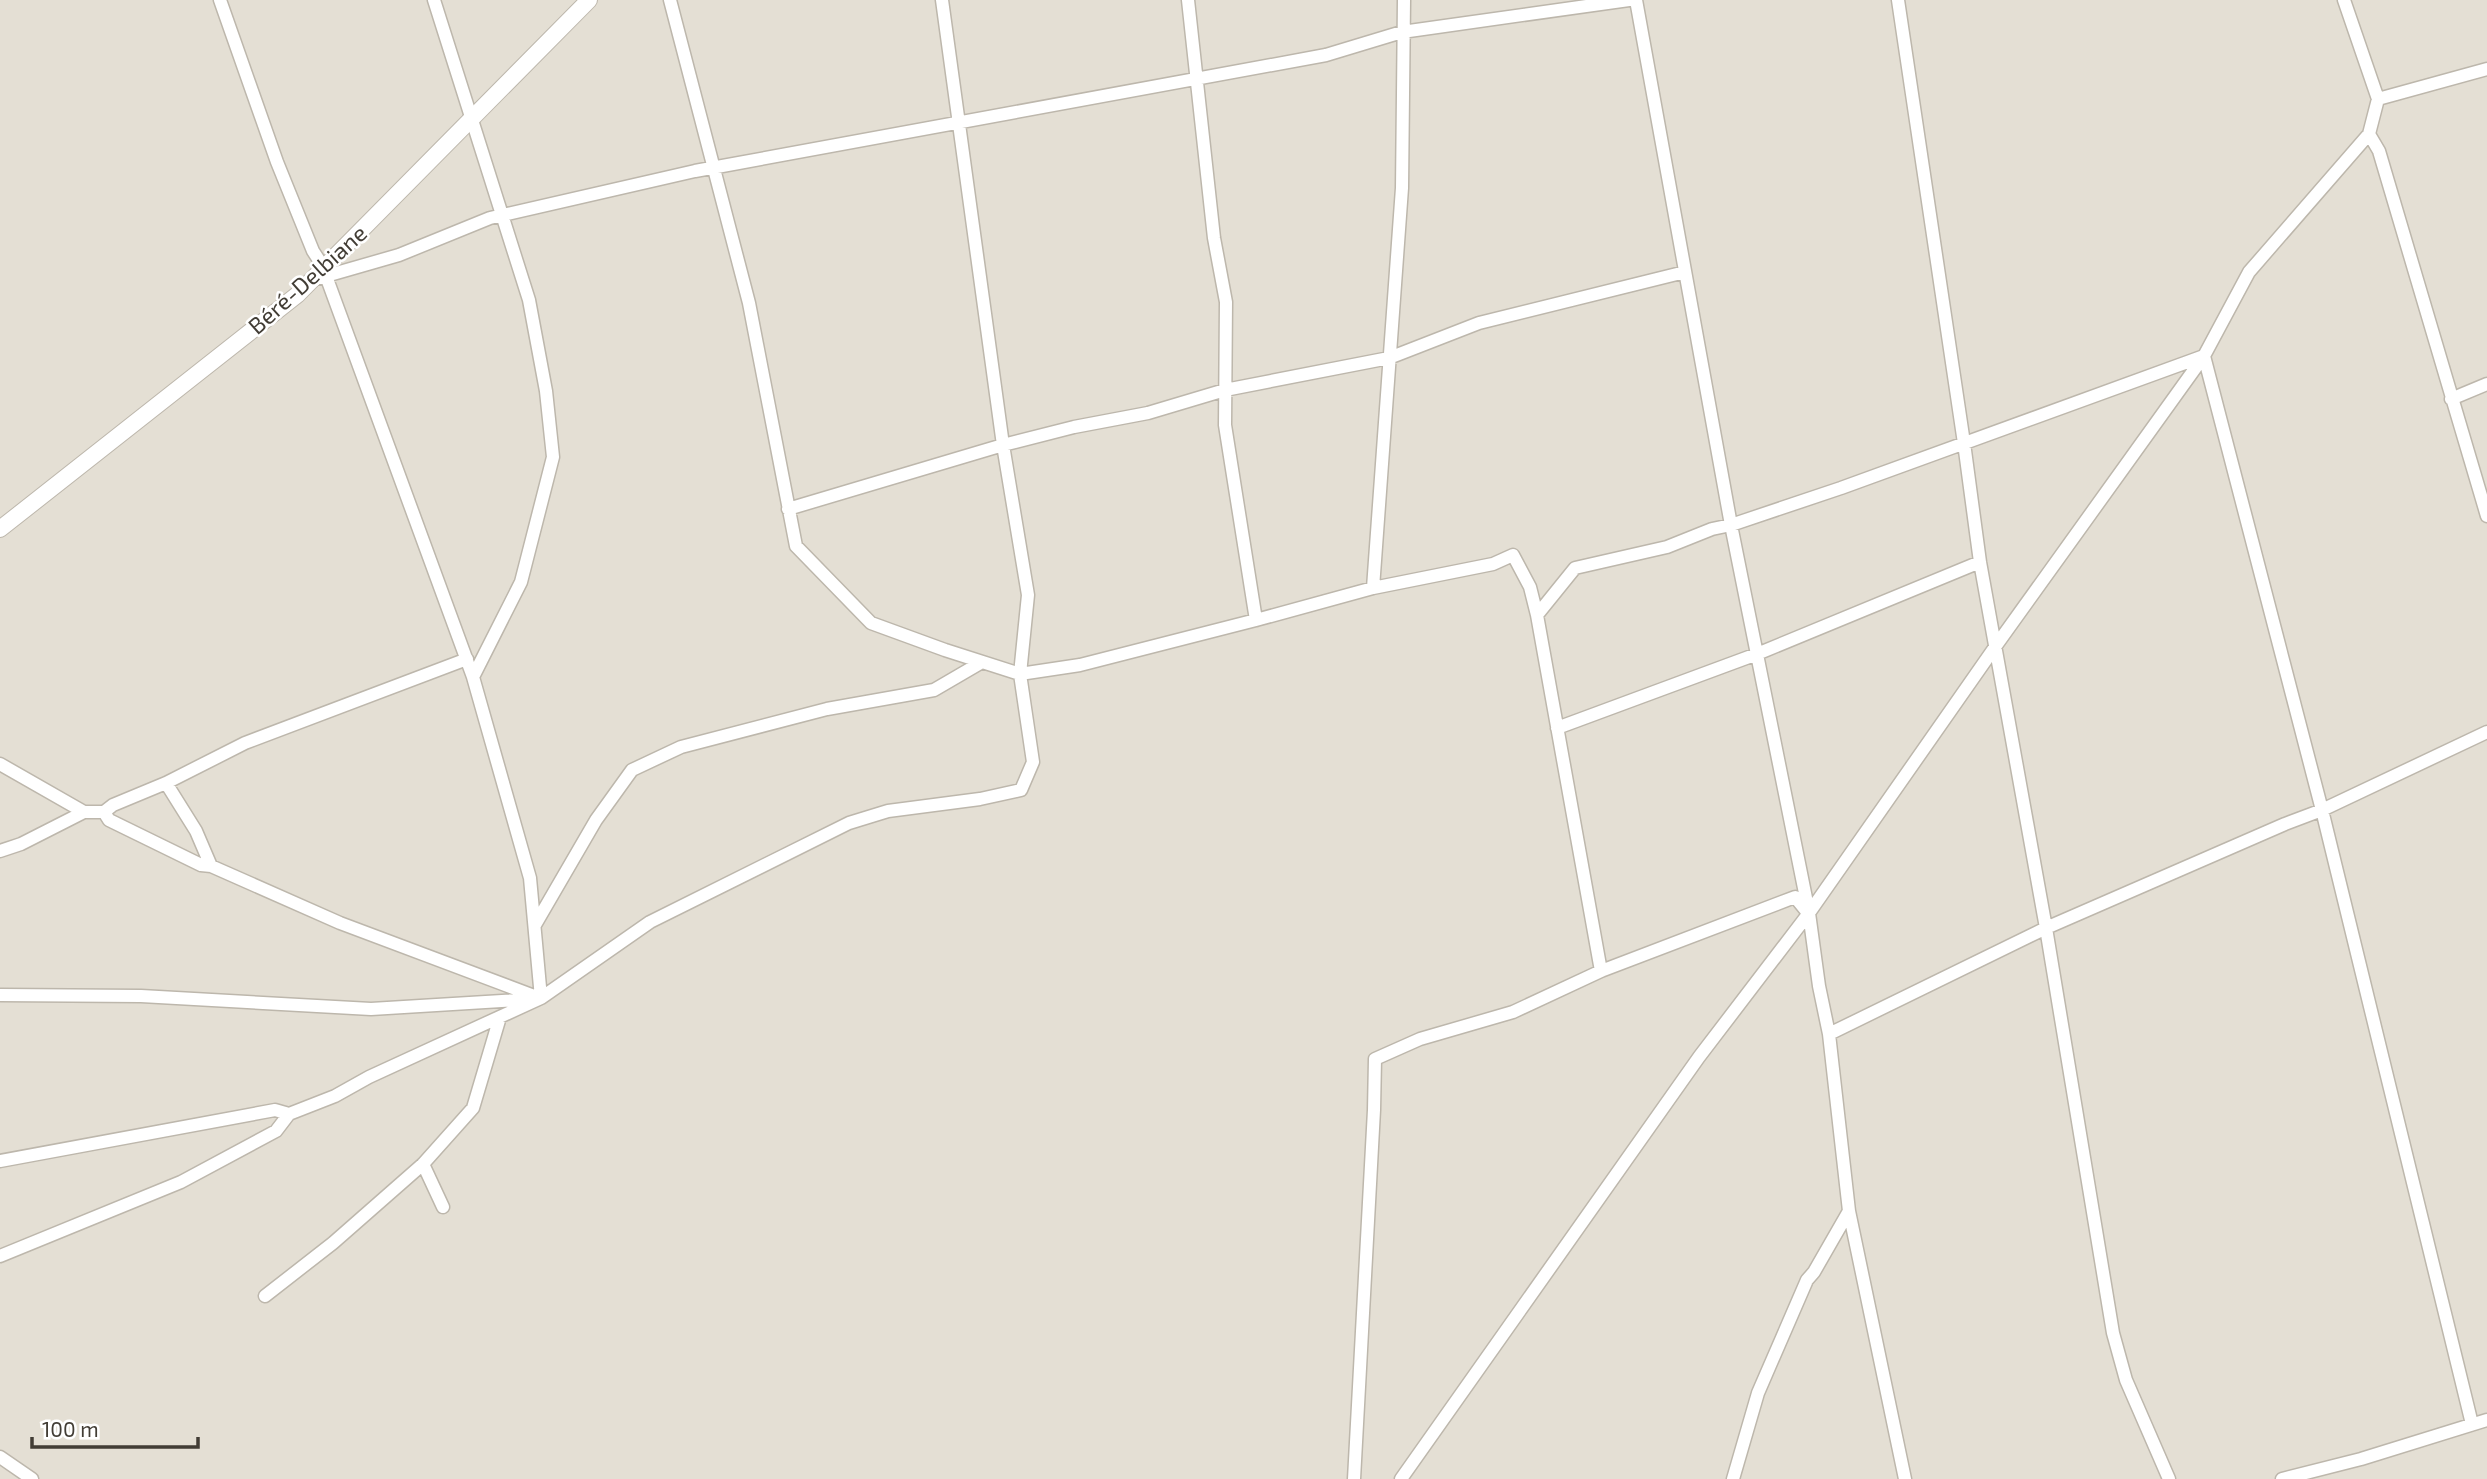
<svg xmlns="http://www.w3.org/2000/svg" width="2487" height="1479" viewBox="0 0 2487 1479" font-family="'Exo 2',sans-serif">
  <rect width="100%" height="100%" fill="#f0ede5"/>
  <path fill="#e4dfd4" d="M0 0H2487V1479H0Z"/>
  <g fill="none" stroke-linecap="round" stroke-linejoin="round">
    <g stroke="#bdb7ac" stroke-width="15">
      <path id="minor" d="M220 0 277 162 313 251 324 268
        M434 0 529 300 546 391 553 457 521 582 473 677
        M670 0 749 303 796 546 871 623 945 650 1020 674 1028 595 1003 445 942 0
        M1188 0 1214 238 1226 302 1225 425 1256 620
        M1636 0 1731 525 1809 913 1819 986 1829 1034 1849 1211 1905 1479
        M1898 0 1964 443 1980 562 2046 928 2113 1333 2126 1380 2169 1479
        M2344 0 2378 99
        M2369 134 2379 151 2487 516
        M326 276 473 677 530 878 541 998
        M312 280 399 255 490 218 695 171 1326 55 1402 32 1629 0
        M2451 399 2487 384
        M788 509 1003 445 1074 427 1148 413 1225 390 1389 358 1479 323 1685 272
        M1373 588 1402 188 1404 0
        M1537 615 1575 568 1667 547 1712 529 1731 525 1841 488 2204 356 2322 810 2472 1424
        M1557 728 1757 654 1980 562
        M0 764 84 812H104L113 805 166 783 245 743 467 659
        M166 783 196 831 211 866
        M104 812 109 820 201 865 211 866 340 923 537 997
        M0 851 21 844 84 812
        M535 925 596 820 632 770 681 747 827 709 934 690 982 662
        M0 995 141 996 371 1009 533 999
        M1829 1034 2046 928 2285 824 2322 810 2487 732
        M0 1161 275 1110 289 1114
        M423 1164 443 1207
        M0 1256 181 1182 276 1131 289 1114 335 1096 369 1077 541 998 650 922 849 823 888 811 980 799 1021 790 1033 762 1020 674 1080 665 1256 620 1373 588 1493 564 1513 555 1530 587 1537 615 1601 971
        M265 1296 333 1243 423 1164 473 1108 500 1017
        M0 1457 32 1479
        M1354 1479 1374 1110 1375 1059 1420 1039 1513 1012 1601 971 1795 897 1808 913
        M1401 1479 1699 1057 1809 913 1995 647 2204 356 2249 272 2369 134 2378 99 2487 69
        M1733 1479 1758 1393 1807 1280 1814 1272 1849 1211
        M2282 1479 2361 1459 2487 1420"/>
    </g>
    <g stroke="#bdb7ac" stroke-width="18">
      <path id="tertiary" d="M0 529 297 295 589 0"/>
    </g>
    <use href="#minor" stroke="#fff" stroke-width="12"/>
    <use href="#tertiary" stroke="#fff" stroke-width="16"/>
  </g>
  <g text-anchor="middle" dominant-baseline="central" stroke-width="5" stroke-linejoin="round" paint-order="stroke">
    <g font-size="23" fill="#423d35" stroke="#fff">
      <text transform="translate(307 279) rotate(-42)">Béré-Delbiane</text>
    </g>
  </g>
  <path d="M32 1437v10h166v-10" fill="none" stroke="#423d35" stroke-width="3.5"/>
  <text x="42" y="1437" font-size="21" fill="#423d35" stroke="#ffffff" stroke-width="5" paint-order="stroke">100 m</text>
</svg>
